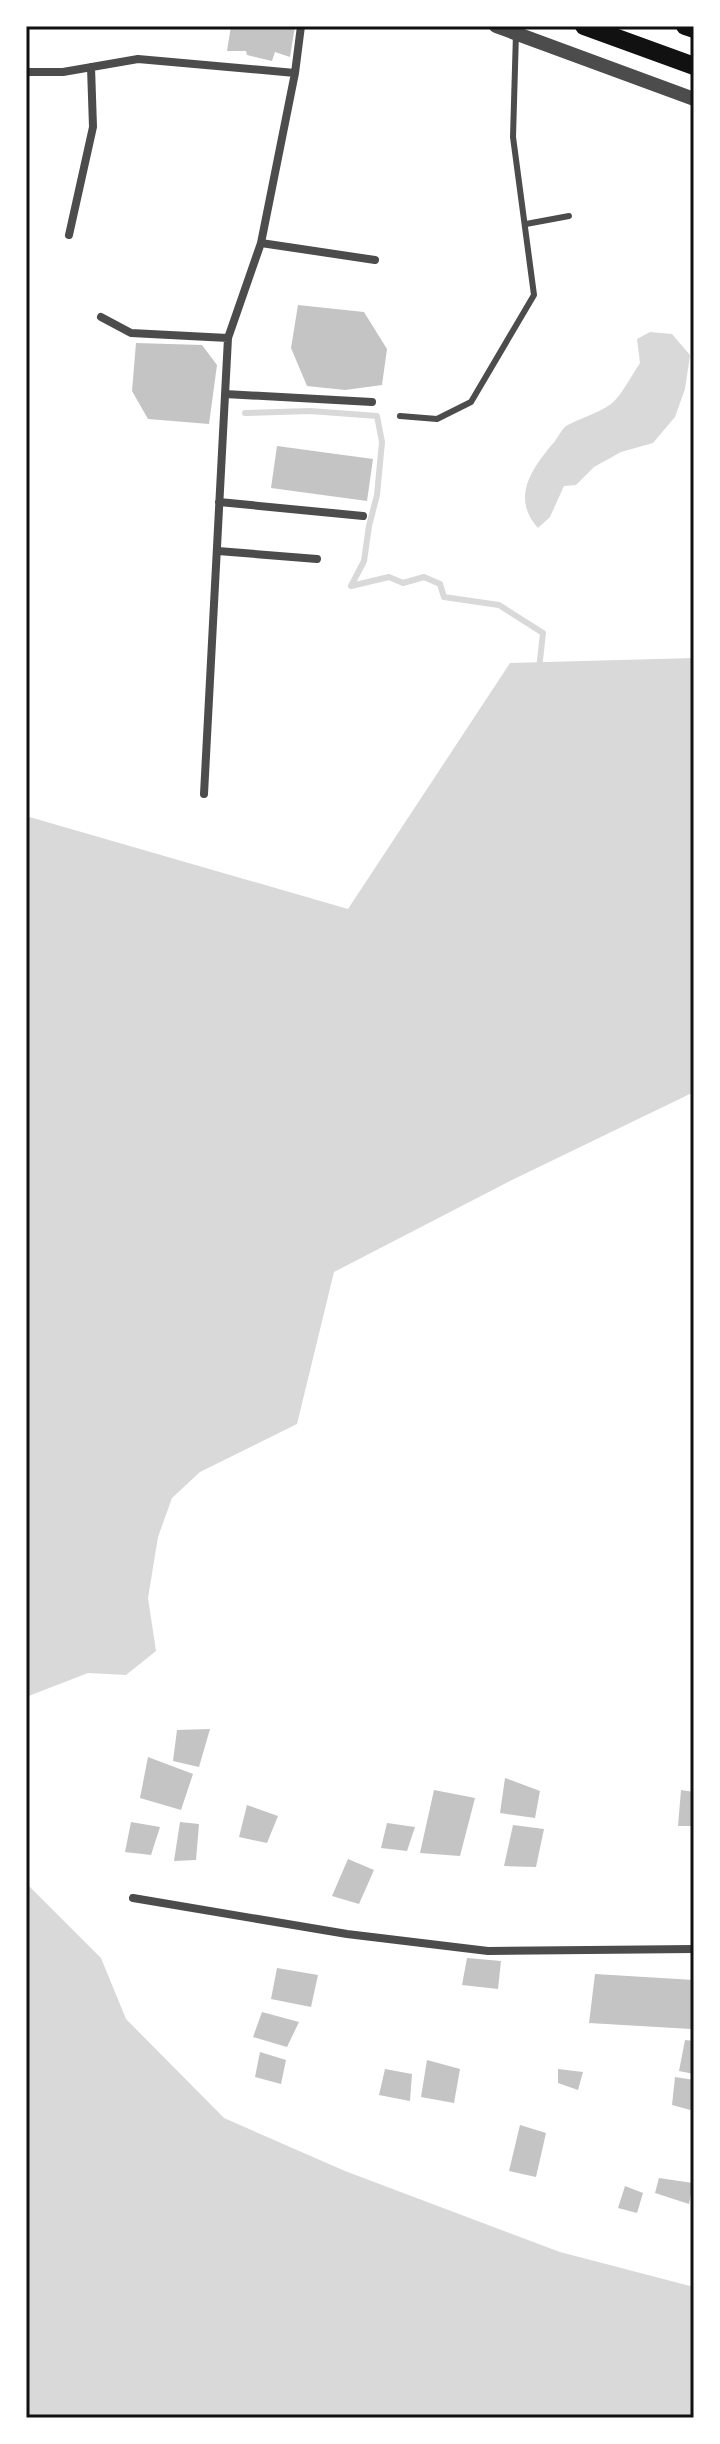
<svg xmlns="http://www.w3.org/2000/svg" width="720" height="2444" viewBox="0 0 720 2444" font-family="Karla,sans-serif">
  <rect width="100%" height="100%" fill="#fff"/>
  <path fill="#d9d9d9" d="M650 332 672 334 690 355 685 389 675 417 653 443 621 452 594 467 576 485 564 486 550 517 538 528C510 497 533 467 555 441 559 436 561 430 566 426 580 418 597 414 611 404 622 395 631 376 640 363L637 339Z
    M694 658V1092L514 1179 334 1272 297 1424 200 1472 172 1498 158 1537 148 1598 156 1651 126 1675 88 1673 26 1697V816L348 909 510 663Z
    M26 1883 101 1958 126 2019 224 2118 345 2171 560 2252 694 2287V2418H26Z"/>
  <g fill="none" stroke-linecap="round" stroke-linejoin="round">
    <path stroke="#d9d9d9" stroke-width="6" d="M245 413 310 411 377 416 382 442 377 495 369 526 364 561 351 586 389 577 403 583 424 577 440 584 444 597 499 605 543 633 539 669"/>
  </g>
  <path fill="#c4c4c4" d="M231 26H295L290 57 275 52 272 61 247 55 246 51H227Z
    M298 305 364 312 387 349 382 385 345 390 307 386 291 348Z
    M136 343 202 345 217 365 209 424 148 419 132 391Z
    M277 446 373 459 367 501 271 488Z
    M210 1729 199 1767 173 1761 177 1730Z
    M148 1757 193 1774 181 1810 140 1798Z
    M505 1778 540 1791 535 1818 500 1813Z
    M434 1790 475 1798 460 1856 420 1853Z
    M681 1790 694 1792V1826H678Z
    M247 1805 278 1816 267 1843 239 1837Z
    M131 1822 160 1827 151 1855 125 1852Z
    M180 1822 199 1824 196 1860 174 1861Z
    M387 1823 415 1827 407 1851 381 1848Z
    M513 1825 544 1829 536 1867 504 1866Z
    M348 1859 374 1870 359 1904 332 1896Z
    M467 1958 501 1961 498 1989 462 1985Z
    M277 1968 318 1975 311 2007 271 1999Z
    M595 1974 694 1980 691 2029 589 2023Z
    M262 2012 299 2022 287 2047 253 2037Z
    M685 2040 694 2041V2074L679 2071Z
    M260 2052 286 2060 281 2084 255 2077Z
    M427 2060 460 2069 454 2103 421 2097Z
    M385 2069 412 2074 410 2101 379 2095Z
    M558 2069 583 2072 578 2090 558 2083Z
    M675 2077 694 2080V2111L672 2105Z
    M520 2125 546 2133 536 2177 509 2171Z
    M659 2178 693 2183 689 2204 655 2193Z
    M625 2186 643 2193 637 2213 618 2208Z"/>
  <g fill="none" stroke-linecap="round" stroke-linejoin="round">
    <path stroke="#4c4c4c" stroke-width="6" d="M526 224 569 216
      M400 416 437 419 471 402 534 295 513 137 516 33"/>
    <path stroke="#4c4c4c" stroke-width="8" d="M26 72H63L138 59 295 73
      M69 235 93 127 91 67
      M261 243 375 260
      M101 317 131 333 228 338
      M225 394 372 402
      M219 502 363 516
      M218 551 317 559
      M204 794 228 338 261 243 295 73 301 26
      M133 1898 347 1934 488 1951 694 1949"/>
    <path stroke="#4c4c4c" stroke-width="14" d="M496 26 694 99"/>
    <path stroke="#111" stroke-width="18" d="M584 26 694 66
      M685 26 694 29"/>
  </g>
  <rect width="720" height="2444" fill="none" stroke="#ffffff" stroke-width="56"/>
  <rect x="28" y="28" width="664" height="2388" fill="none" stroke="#111" stroke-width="3"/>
</svg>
